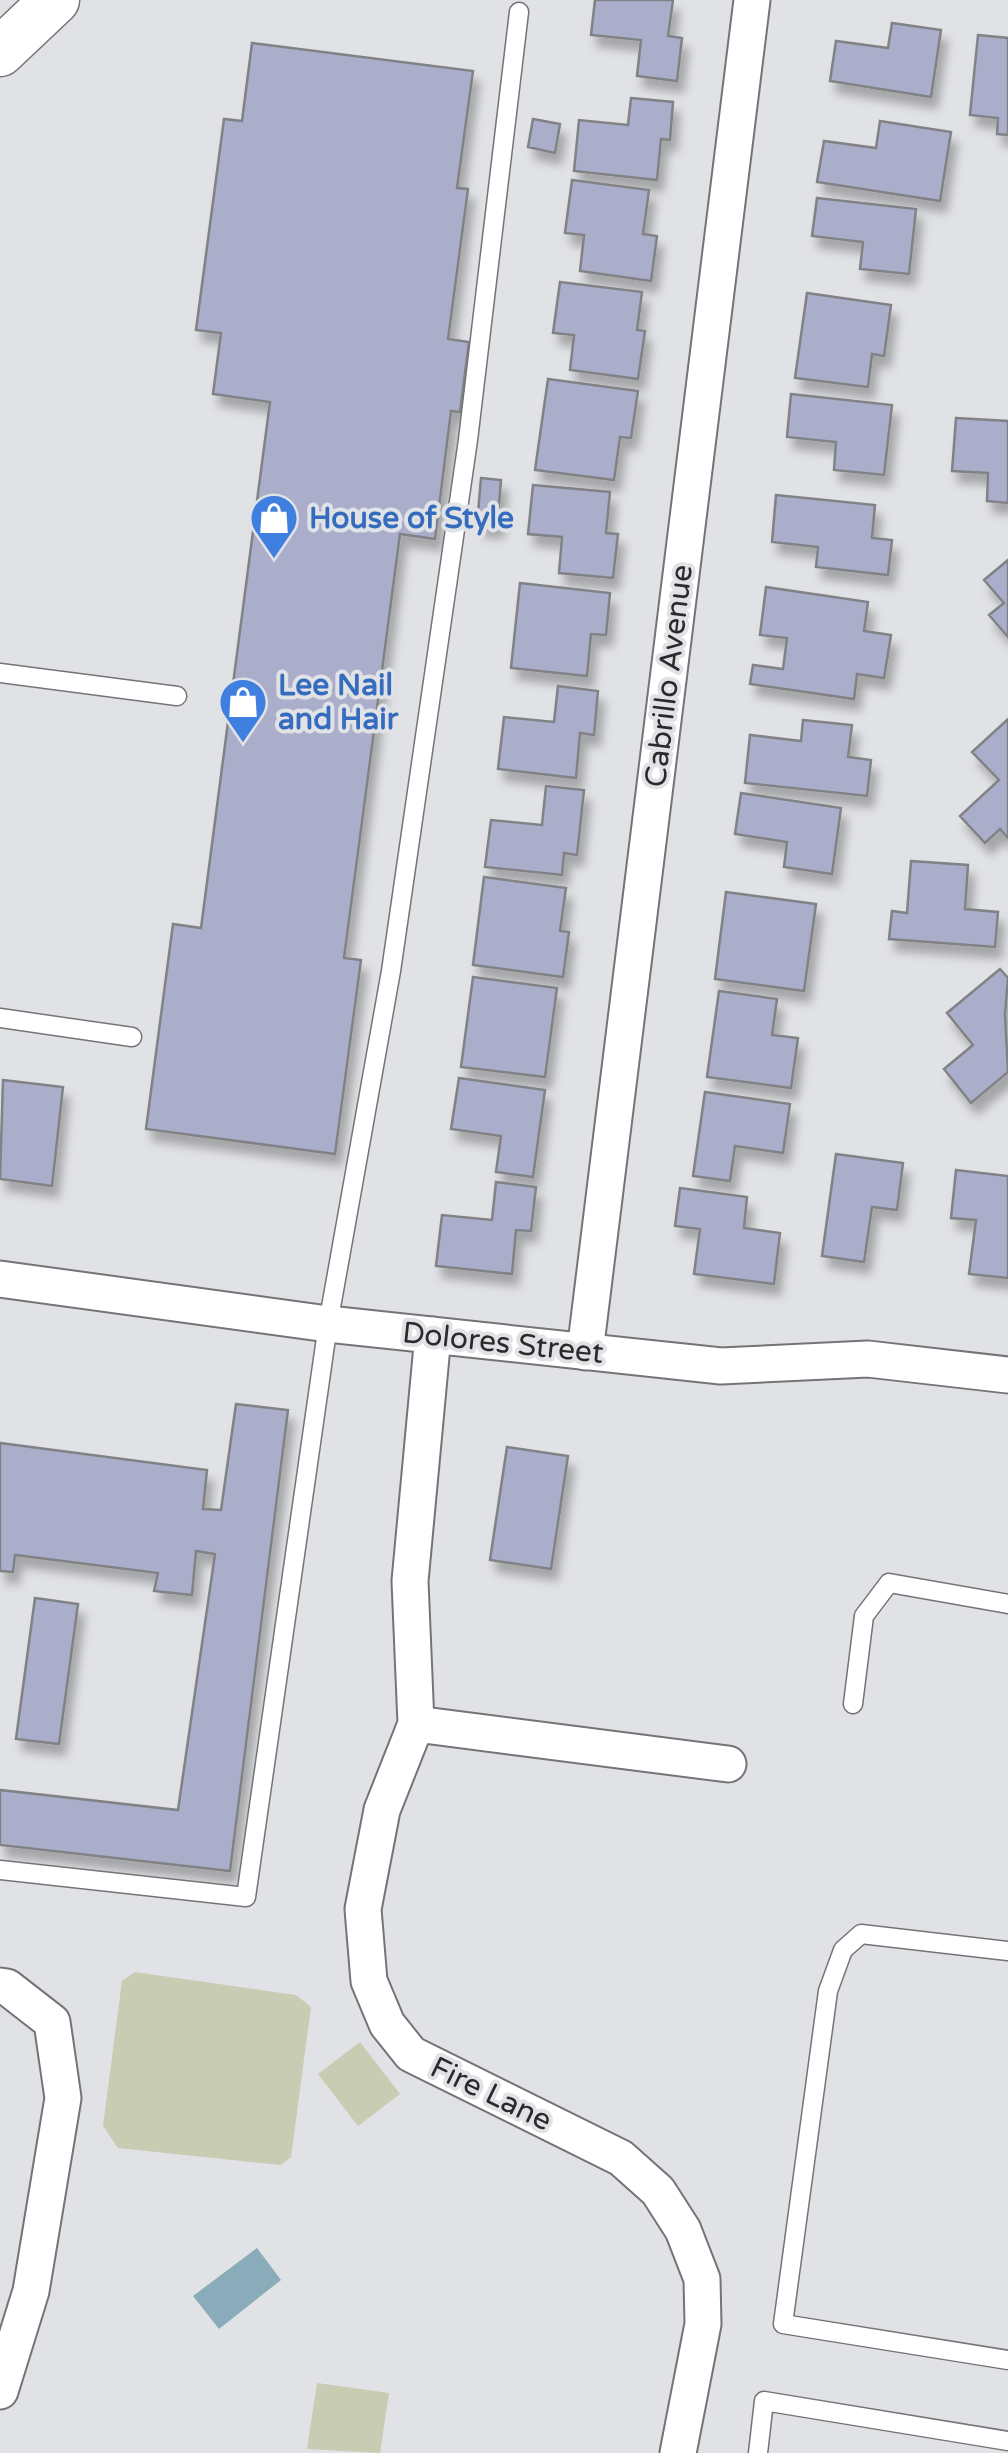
<svg xmlns="http://www.w3.org/2000/svg" width="1008" height="2453" viewBox="0 0 1008 2453" font-family="'Varela Round',sans-serif">
  <defs>
    <filter id="shadow"><feDropShadow dx="6" dy="11" stdDeviation="5" flood-color="#0004"/></filter>
  </defs>
  <rect width="100%" height="100%" fill="#e1e2e5"/>
  <path fill="#c7ccb2" d="M135 1972 296 1995 311 2007 291 2157 281 2165 118 2148 103 2126 122 1981Z
    M360 2042 400 2094 358 2126 318 2074Z
    M317 2383 389 2393 380 2453 307 2449Z"/>
  <path fill="#8aabba" d="M257 2248 281 2280 219 2329 193 2296Z"/>
  <path fill="#abaecb" stroke="#818285" stroke-width="2.5" filter="url(#shadow)" d="M595 0H673L668 36 682 38 677 81 637 76 641 40 591 35Z
    M892 23 941 30 931 97 830 81 836 41 888 48Z
    M978 35 1008 38V135L997 134 998 118 970 115Z
    M252 43 473 71 457 188 468 189 448 339 469 342 460 412 451 411 435 539 400 534 344 958 361 960 335 1154 146 1129 173 924 201 928 270 402 213 394 221 333 196 330 224 119 242 121Z
    M631 98 673 102 670 140 661 139 657 180 574 171 579 120 628 125Z
    M533 119 560 124 555 153 528 147Z
    M880 121 951 132 940 201 817 182 824 141 876 148Z
    M572 180 649 190 643 234 657 236 651 281 580 271 584 235 565 233Z
    M817 198 916 209 909 274 860 269 863 242 812 236Z
    M560 282 642 292 637 330 645 331 638 379 570 370 574 335 553 333Z
    M807 293 891 305 884 356 872 354 868 387 795 378Z
    M548 379 638 391 631 438 620 437 614 480 535 470Z
    M791 394 892 405 884 475 834 470 836 442 787 437Z
    M956 418 1008 421V503L987 501 988 473 952 471Z
    M481 478 501 480 497 527 477 525Z
    M533 485 610 492 606 533 618 534 613 578 559 573 562 537 528 534Z
    M776 495 875 505 872 538 892 540 888 575 816 567 818 547 772 542Z
    M1008 560V637L989 615 1004 603 984 580Z
    M520 583 610 593 606 635 591 634 587 676 511 668Z
    M766 587 868 602 864 631 891 635 884 678 857 674 854 699 750 684 753 665 783 669 787 638 760 635Z
    M558 686 598 691 594 735 580 733 576 778 498 769 504 717 554 722Z
    M1008 719V838L1000 829 985 843 960 816 999 780 972 752Z
    M803 720 852 725 848 757 871 760 867 796 745 783 750 735 801 741Z
    M546 786 584 790 577 855 564 853 562 875 485 867 491 820 542 825Z
    M741 793 841 808 832 874 784 867 787 842 735 834Z
    M911 861 968 865 965 909 998 912 995 947 889 939 892 911 907 913Z
    M484 877 566 888 560 931 569 932 563 977 473 965Z
    M726 892 816 904 804 991 715 979Z
    M1000 969 1008 978 1005 1014 1008 1072 971 1103 944 1069 973 1045 947 1013Z
    M473 977 557 988 545 1077 461 1067Z
    M719 991 777 999 772 1035 798 1038 791 1088 707 1077Z
    M459 1078 545 1090 533 1177 496 1172 501 1136 451 1129Z
    M3 1080 63 1087 52 1186 0 1179Z
    M705 1092 790 1104 783 1153 735 1146 730 1181 693 1176Z
    M836 1154 903 1163 897 1210 872 1207 864 1262 822 1256Z
    M956 1170 1008 1176V1278L969 1274 976 1220 951 1218Z
    M496 1182 536 1187 531 1231 516 1230 512 1274 436 1266 442 1215 492 1220Z
    M680 1188 747 1197 744 1228 780 1233 774 1284 694 1274 700 1229 675 1226Z
    M236 1404 288 1410 230 1871 0 1845V1790L178 1810 215 1554 196 1551 192 1595 154 1591 158 1573 15 1555 13 1572 0 1571V1443L207 1470 203 1509 221 1510Z
    M507 1447 568 1456 551 1569 490 1560Z
    M35 1598 78 1604 59 1744 16 1739Z"/>
  <g fill="none" stroke-linecap="round" stroke-linejoin="round">
    <g stroke="#747478" stroke-width="21">
      <path id="service" d="M0 673 177 696
        M0 1018 132 1037
        M853 1704 864 1616 889 1583 1008 1604
        M0 1870 246 1897 328 1324 391 971 468 440 519 12
        M1008 1951 861 1934 843 1950 828 1991 783 2324 1008 2360
        M758 2453 764 2401 1008 2441"/>
    </g>
    <g stroke="#747478" stroke-width="39">
      <path id="minor" d="M0 1279 328 1324 721 1366 868 1359 1008 1375
        M433 1335 410 1581 416 1724 382 1810 363 1909 369 1981 387 2024 411 2054 621 2158 658 2191 683 2230 702 2279 703 2324 678 2453
        M585 1352 752 0
        M416 1724 728 1764
        M0 1986 7 1987 52 2022 63 2098 31 2291 0 2391"/>
    </g>
    <g stroke="#747478" stroke-width="51">
      <path id="secondary" d="M0 52 55 0"/>
    </g>
    <use href="#service" stroke="#fff" stroke-width="18"/>
    <use href="#minor" stroke="#fff" stroke-width="35"/>
    <use href="#secondary" stroke="#fff" stroke-width="48"/>
  </g>
  <defs>
    <g id="shop-pin" transform="scale(2.5)"><path d="M0 17L-7.5 6A9.5 9.5 0 1 1 7.5 6Z" fill="#3f7fe0" stroke="#e1e2e5"/><path d="M-5-2.5h2.3a2.7 3.5 0 0 1 5.4 0H5L5.5 6h-11ZM-1.5-2.5h3a1.5 2.3 0 0 0-3 0Z" fill="#fff"/></g>
  </defs>
  <g fill-rule="evenodd">
    <use href="#shop-pin" x="274" y="518"/>
    <use href="#shop-pin" x="243" y="702"/>
  </g>
  <g text-anchor="middle" dominant-baseline="central" stroke-width="8" stroke-linejoin="round" paint-order="stroke">
    <g font-size="30" font-weight="bold" fill="#366cbe" stroke="#e1e2e5" text-anchor="start">
      <text x="309" y="518">House of Style</text>
      <text x="278" y="685">Lee Nail<tspan x="278" dy="34">and Hair</tspan></text>
    </g>
    <g font-size="30" fill="#2a2a2b" stroke="#e1e2e5">
      <text transform="translate(669 676) rotate(-83)">Cabrillo Avenue</text>
      <text transform="translate(503 1343) rotate(6)">Dolores Street</text>
      <text transform="translate(491 2094) rotate(26)">Fire Lane</text>
    </g>
  </g>
</svg>
